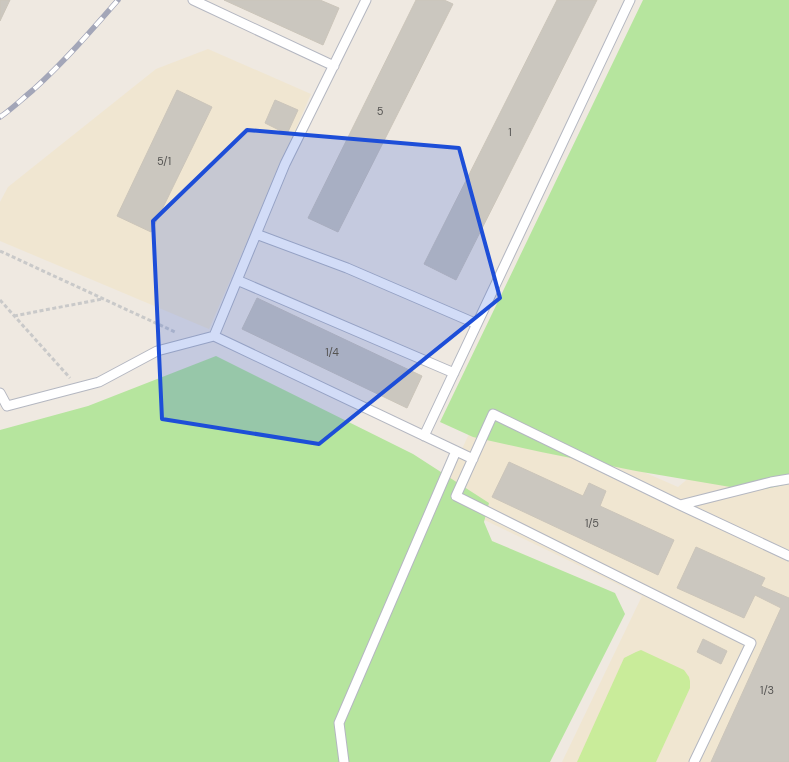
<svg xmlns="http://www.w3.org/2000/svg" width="789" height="762" viewBox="0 0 789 762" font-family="'DM Sans',sans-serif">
  <rect width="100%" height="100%" fill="#efe9e1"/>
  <path fill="#f0e6d1" d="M208 49 311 94 209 329 0 241V202L8 187 156 69Z
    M484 402 678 487 691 476 789 464V762H562L642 596 439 498Z"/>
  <path fill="#b6e59e" d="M643 0H789V484L754 491 636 471 541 452 473 437 440 422Z
    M216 356 413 454 489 503 484 522 492 541 615 593 625 614 550 762H0V430L88 406Z"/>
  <path fill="#c9ec9a" d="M641 650 684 670 689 677 690 681V688L656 762H577L624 658 636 652Z"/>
  <path fill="#cbc7bf" stroke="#cbc5ba" d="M0 0H10L0 21Z
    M224 0H320L339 8 323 45Z
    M416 0H444L453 4 338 232 308 218Z
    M557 0H597L456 280 424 264Z
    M177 90 212 107 151 232 117 216Z
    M275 100 298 110 287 134 265 123Z
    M257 298 422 376 407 408 242 329Z
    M509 462 583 496 589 483 606 491 600 506 674 540 658 575 492 497Z
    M696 547 765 578 761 586 789 598V762H711L781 608 755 595 744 618 677 588Z
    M703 639 727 651 721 664 697 652Z"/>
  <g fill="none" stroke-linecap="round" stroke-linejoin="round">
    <g stroke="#b4b7c1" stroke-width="11">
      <path id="lane" d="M193 0 334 66
        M366 0 285 164 214 336 473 459
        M256 234 347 268 477 324
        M237 280 454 373
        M0 393 7 406 99 382 157 351 214 336
        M424 436 630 0
        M680 505 771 482 789 479
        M344 762 339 723 456 451
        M694 762 751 643 456 496 493 414 680 505 789 556"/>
    </g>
    <path stroke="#c9c9c9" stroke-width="3" stroke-dasharray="4 2.5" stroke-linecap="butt" d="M0 251 175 332
      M0 300 70 378
      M14 316 102 299"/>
    <use href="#lane" stroke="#fff" stroke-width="9"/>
    <g stroke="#a3a6b8" stroke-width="5.5">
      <path id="rail" d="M0 117C12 109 22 99 33 90 64 62 91 31 118 0"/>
    </g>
    <use href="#rail" stroke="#fff" stroke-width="4" stroke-dasharray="11" stroke-linecap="butt"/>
  </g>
  <path fill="#1d4ed8" fill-opacity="0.2" stroke="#1d4ed8" stroke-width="4" stroke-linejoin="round" d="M247 130 459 148 500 298 319 444 162 419 153 221Z"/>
  <g text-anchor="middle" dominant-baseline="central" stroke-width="4.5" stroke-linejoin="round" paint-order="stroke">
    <g font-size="11" fill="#555452">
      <text x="380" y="111">5</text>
      <text x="510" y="132">1</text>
      <text x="164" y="161">5/1</text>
      <text x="332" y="352">1/4</text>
      <text x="592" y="523">1/5</text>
      <text x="767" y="690">1/3</text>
    </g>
  </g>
</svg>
